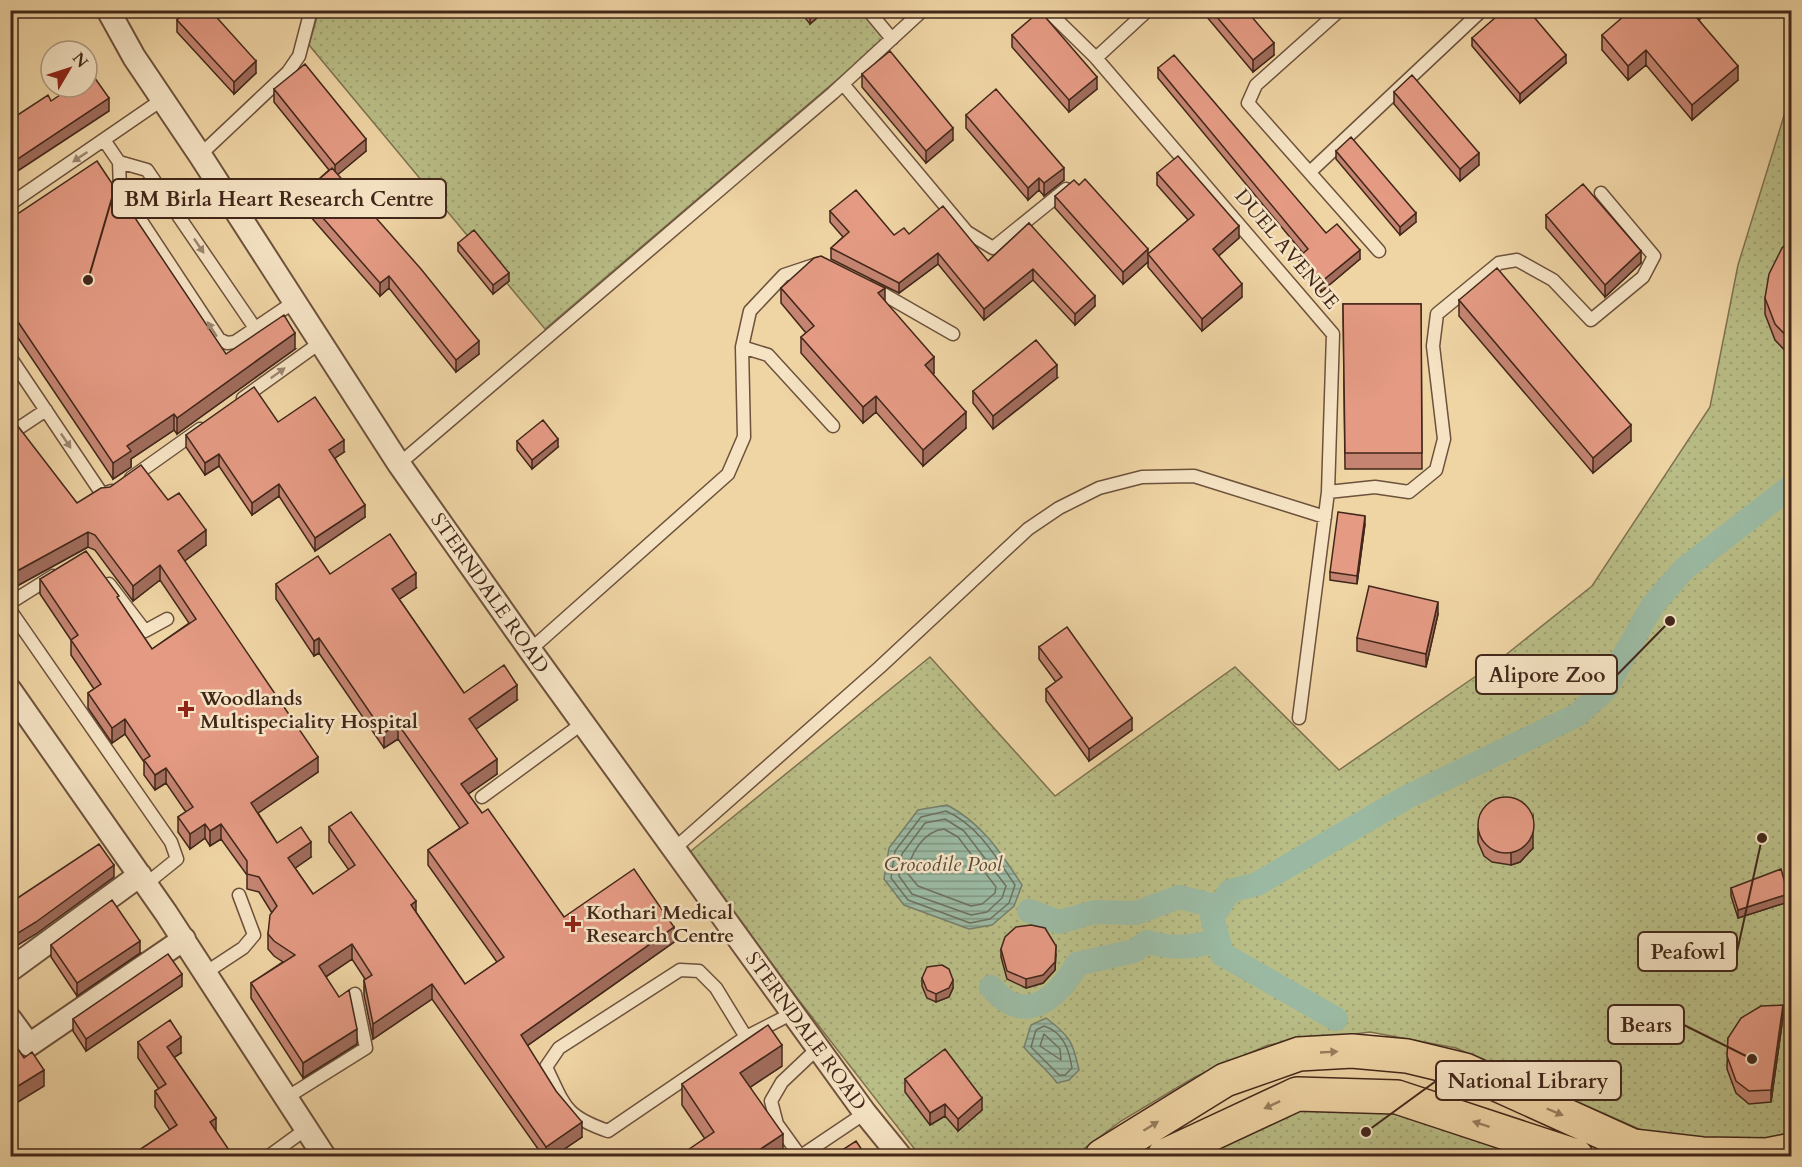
<svg xmlns="http://www.w3.org/2000/svg" width="1802" height="1167" viewBox="0 0 1802 1167" font-family="Cardo,serif">
  <defs>
    <pattern id="park-dots" width="8" height="8" patternUnits="userSpaceOnUse" patternTransform="scale(1.5)"><rect width="8" height="8" fill="#b9bd86"/><path d="M2 2h.1M6 6h.1" fill="none" stroke="#a0a273" stroke-width="1.8" stroke-linecap="round"/></pattern>
    <pattern id="water-rules" width="6" height="5" patternUnits="userSpaceOnUse" patternTransform="scale(1.5)"><rect width="6" height="5" fill="#9bb9a2"/><path d="M0 2.5h6" fill="none" stroke="#809683"/></pattern>
  </defs>
  <rect width="100%" height="100%" fill="#efd4a4"/>
  <filter id="stains"><feTurbulence type="fractalNoise" baseFrequency=".00333" numOctaves="4"/><feColorMatrix values="0 0 0 0 .2 0 0 0 0 .09 0 0 0 0 .02 0 0 0 .5 -.17"/></filter>
  <radialGradient id="worn" r=".72"><stop offset=".6" stop-color="#630" stop-opacity="0"/><stop offset="1" stop-color="#630" stop-opacity=".3"/></radialGradient>
  <path fill="url(#park-dots)" stroke="#7e7250" stroke-width="1.5" d="M319 10H864L886 38 545 329 309 45Z
    M1791 93V1132L1743 1144 1648 1133 1456 1048 1370 1032 1268 1045 1195 1077 1121 1121 1074 1156H920L686 855 930 657 1055 796 1235 667 1339 770 1498 661 1592 586 1710 407 1738 265Z
    M1340 1094 1571 1156H1171Z"/>
  <path fill="url(#water-rules)" stroke="#777f6c" stroke-width="1.5" d="M947 805C982 823 1001 853 1022 885L1014 906 992 925 969 929 904 905 884 879 889 848 918 810Z
    M1046 1018C1070 1036 1073 1042 1079 1070L1069 1080 1057 1083C1047 1069 1034 1060 1024 1047L1031 1025Z"/>
  <g fill="none" stroke-linecap="round" stroke-linejoin="round">
    <path stroke="#6e705e" stroke-width="1.5" d="M946 811C978 825 996 857 1015 885L1009 903 990 919 970 923 908 900 891 878 895 851 921 817Z
      M945 819 964 831 1006 886 1002 898 987 912 971 915 912 894 899 876 902 854 925 823Z
      M944 829 958 837 996 887 995 893 982 904 971 906 918 886 908 874C909 854 924 831 944 829Z
      M1044 1026C1063 1032 1069 1049 1072 1068L1065 1075H1059L1031 1047 1036 1030Z
      M1044 1034 1060 1049 1061 1060 1040 1046Z"/>
    <path stroke="#9bb9a2" stroke-width="24" d="M1029 911 1059 922 1095 912 1136 913 1179 897 1219 907
      M991 987C996 992 1003 1000 1010 1003 1040 1017 1065 986 1077 964L1134 951 1147 942C1173 949 1192 948 1217 940
      M1336 1019 1222 954 1212 917 1230 891 1257 884 1405 798 1577 715 1605 690 1652 606 1684 569 1789 488"/>
    <g stroke="#6d523c" stroke-width="15">
      <path id="lane" d="M868 10 892 39
        M1047 10 1096 58 1333 334 1328 492 1299 718
        M1340 10 1256 85 1248 103 1379 251
        M1096 58 1148 10
        M843 84 967 232 993 248 1066 189
        M104 140 119 162 120 189 219 339 227 343 235 342 294 302
        M200 155 288 72 299 56 311 10
        M119 162 147 170 255 328
        M1311 171 1479 13 1477 10
        M10 204 163 99
        M871 287 953 334
        M742 347 768 355 833 426
        M10 357 102 494 112 491
        M243 398 321 342
        M10 434 46 410
        M399 464 833 93 923 10
        M131 478 200 429
        M1328 492 1375 487 1409 492 1436 470 1444 439 1433 346 1437 314 1499 263 1517 260 1553 280 1591 320 1643 277 1654 256 1601 193
        M109 584 145 631 167 619
        M10 603 53 576
        M10 610 171 842 177 859 146 884
        M530 650 728 474 744 437 742 347 750 311 784 275 817 264
        M482 797 583 723
        M674 849 880 667 1028 529 1059 508 1099 488 1142 477 1194 476 1325 517
        M205 973 243 948 254 935 239 895
        M746 1037 716 988 699 971 680 970 559 1048 546 1067C565 1107 565 1116 608 1131L746 1037 795 1012
        M286 1098 366 1048 355 994
        M269 1156 306 1129
        M800 1156 777 1124 771 1101 782 1082 819 1047
        M801 1156 865 1113"/>
    </g>
    <g stroke="#6d523c" stroke-width="26">
      <path id="street" d="M108 10 134 57 200 155 399 464 530 650 865 1113 900 1156
        M10 690 166 913 324 1156
        M10 970 140 875
        M10 1019 29 1045 184 939"/>
    </g>
    <g stroke="#42271a" stroke-width="36">
      <path id="highway" d="M1102 1156 1225 1080 1299 1054 1352 1051 1407 1056 1465 1070 1633 1146 1702 1154 1767 1155 1792 1150
        M1164 1156 1297 1094 1397 1097 1576 1156"/>
    </g>
    <use href="#lane" stroke="#f5e3c4" stroke-width="12"/>
    <use href="#street" stroke="#f5e3c4" stroke-width="22"/>
    <use href="#highway" stroke="#efd4a4" stroke-width="33"/>
  </g>
  <path fill="#c48471" stroke="#42271a" stroke-width="1.5" d="M799 10H826L810 24Z
    M1201 10H1246L1274 55 1253 72Z
    M1709 10 1699 20 1738 80 1692 120 1646 65 1628 80 1602 50V35Z
    M177 20 256 73 234 94 177 32Z
    M1012 35 1097 89 1069 112 1012 47Z
    M1472 38 1566 63 1520 103 1472 46Z
    M1158 68 1326 233 1360 259 1321 292 1299 266V257L1303 253 1158 78Z
    M862 74 953 140 926 163 862 87Z
    M274 89 366 151 337 175 479 354 456 372 389 288 380 296 302 207V194L329 170 274 102Z
    M1394 92 1479 165 1460 181 1394 104Z
    M966 115 1064 180 1044 196 1039 190 1028 200 966 128Z
    M1336 151 1416 222 1400 235 1336 159Z
    M1157 173 1239 238 1218 256 1242 297 1202 331 1148 267V262L1123 284 1055 208V196L1079 185 1148 254 1188 220 1157 185Z
    M830 211 894 235 909 234 988 261 1029 223 1095 306 1075 325 1033 280 984 320 938 264 899 293 831 259V248L843 237 830 222Z
    M1546 215 1641 263 1605 297 1546 228Z
    M10 219 226 354 295 349 177 434 174 430 131 459V467L113 479 10 326Z
    M1791 239V357L1775 340 1765 314V298Z
    M458 243 509 281 493 294 458 251Z
    M781 288 885 301 934 373 933 374 966 428 923 466 876 412 863 423 801 353V337L806 333 781 303Z
    M1459 300 1631 441 1593 473 1459 316Z
    M1343 304H1421L1422 469H1345Z
    M1057 378 993 429 973 403V391Z
    M10 429 77 503 168 500 206 545 184 561 318 772 258 813 277 843 311 857 295 868 313 894 349 870 329 842V827L416 912 465 984 497 962 428 865V850L460 828 398 739 384 748 319 653 314 656 276 599V584L330 574 416 588 399 599 464 693 517 700 476 729 497 774 468 794 482 813 564 917 674 942 527 1046 582 1137 554 1156H543L432 999 373 1039 364 995V980L365 979 352 959 326 977 357 1044 303 1078 251 998V983L283 962 274 956 268 949V934L272 913 259 892 247 889V875L221 839 210 846 205 838 190 849 178 832V817L186 812 166 783 155 790 144 775V762L125 734 112 743 88 708V693L94 689 71 655V640L40 594V579L119 601 152 649 189 623 160 580 133 601 95 550 88 547 17 586 10 577Z
    M186 435 344 452 335 458 365 517 315 551 279 496 252 515 219 466 205 475 186 447Z
    M517 441 558 447 532 469 517 450Z
    M1365 524 1357 584 1330 580V572Z
    M1438 614 1426 667 1357 651V638Z
    M1039 647 1132 730 1089 761 1046 701V689L1056 682 1039 659Z
    M1478 829 1533 848 1520 862 1511 865 1492 862 1484 856 1478 842Z
    M1731 888 1788 902 1738 918 1731 896Z
    M51 945 140 953 77 996 51 957Z
    M1001 949 1056 954 1055 970 1043 983 1026 988 1007 979 1001 957Z
    M922 978 953 988 949 997 936 1002 927 998 922 986Z
    M182 986 86 1051 73 1031V1019Z
    M1783 1017 1771 1102 1749 1104 1736 1093 1727 1069 1728 1038Z
    M138 1042 181 1053 174 1057 216 1118 170 1130 155 1107V1091L159 1089 138 1058Z
    M782 1066 750 1087 783 1155 705 1139 682 1105V1084Z
    M905 1079 982 1110 958 1131 945 1116 930 1125 905 1092Z"/>
  <path fill="#a06c5c" stroke="#42271a" stroke-width="1.5" d="M816 10H826L810 24V16Z
    M1692 10H1709L1691 26Z
    M1274 43V55L1253 72V60Z
    M1646 50V65L1628 80V66Z
    M1566 55V63L1520 103V94Z
    M256 61V73L234 94V82Z
    M1738 66V80L1692 120V105Z
    M1097 77V89L1069 112V100Z
    M109 98V111L10 176V164Z
    M953 128V140L926 163V151Z
    M366 139V151L335 177V165Z
    M1479 153V165L1460 181V169Z
    M1064 168V180L1044 196V183Z
    M1039 178V190L1028 200V188Z
    M1416 213V222L1400 235V227Z
    M1239 226V238L1213 261V249Z
    M1148 249V262L1123 284V272Z
    M1360 250V259L1321 292V282Z
    M1641 251V263L1605 297V285Z
    M938 253V264L899 293V283Z
    M1033 269V280L984 320V309Z
    M509 273V281L493 294V285Z
    M389 276V288L380 296V283Z
    M1242 284V297L1202 331V319Z
    M885 288V304L878 293Z
    M1095 296V306L1075 325V314Z
    M295 333V349L177 434V418Z
    M479 341V354L456 372V360Z
    M934 357V373L925 381V365Z
    M1057 365V378L993 429V416Z
    M876 396V412L863 423V407Z
    M966 412V428L923 466V450Z
    M174 414V430L131 459V467L113 479V463L127 446Z
    M1631 425V441L1593 473V458Z
    M558 439V447L532 469V460Z
    M344 440V452L329 462V450Z
    M219 454V466L205 475V463Z
    M279 484V496L252 515V503Z
    M365 505V517L315 551V538Z
    M1365 516V524L1357 584V576Z
    M206 530V545L178 566V551Z
    M88 532V547L17 586V571Z
    M160 565V580L133 601V586Z
    M416 573V588L392 604V589Z
    M1438 602V614L1426 667V654Z
    M319 638V653L314 656V641Z
    M517 685V700L469 734V719Z
    M1132 718V730L1089 761V749Z
    M125 719V734L112 743V728Z
    M398 724V739L384 748V733Z
    M318 757V772L251 818V803Z
    M497 759V774L461 799V784Z
    M166 768V783L155 790V775Z
    M1533 816V848L1520 862 1511 865V853Z
    M205 824V838L190 849V834Z
    M221 824V839L210 846V831Z
    M311 842V857L288 873V858Z
    M114 865V877L36 934 10 950V938Z
    M1788 894V902L1738 918V910Z
    M416 901V916L411 905Z
    M674 927V942L521 1050V1035Z
    M140 941V953L77 996V983Z
    M352 944V959L319 981V966Z
    M1056 946 1055 970 1043 983 1026 988V979Z
    M182 974V986L86 1051V1039Z
    M953 980V988L949 997 936 1002V994Z
    M432 984V999L373 1039V1024Z
    M1783 1005V1017L1771 1102V1090Z
    M357 1029V1044L303 1078V1063Z
    M181 1037V1053L167 1062V1047Z
    M782 1045V1066L740 1094V1073Z
    M44 1070V1086L10 1107V1091Z
    M982 1098V1110L958 1131V1119Z
    M945 1104V1116L930 1125V1113Z
    M216 1118V1134L210 1122Z
    M582 1122V1137L554 1156H546V1147Z
    M783 1134V1155L780 1156H750Z"/>
  <path fill="#e49a83" stroke="#42271a" stroke-width="1.5" d="M187 10H210L256 61 234 82 177 20Z
    M806 10H816L810 16Z
    M1211 10H1246L1274 43 1253 60Z
    M1504 10H1528L1566 55 1520 94 1472 38Z
    M1631 10H1692L1691 11 1738 66 1692 105 1646 50 1628 66 1602 35Z
    M1040 11 1097 77 1069 100 1012 35Z
    M890 51 953 128 926 151 862 74Z
    M1174 55 1326 233 1337 224 1360 250 1321 282 1299 257 1308 249 1158 68Z
    M305 64 366 139 335 165 274 89Z
    M92 74 109 98 10 164V120L48 95 51 101 72 87H87V77Z
    M1412 75 1479 153 1460 169 1394 92Z
    M996 89 1064 168 1044 183 1039 178 1028 188 966 115Z
    M1351 137 1416 213 1400 227 1336 151Z
    M1178 156 1239 226 1213 249 1242 284 1202 319 1148 254 1194 215 1157 173Z
    M97 161 226 354 284 315 295 333 177 418 174 414 127 446 131 451 113 463 10 310V219Z
    M332 168 421 269 479 341 456 360 389 276 380 283 302 194Z
    M1085 179 1148 249 1123 272 1055 196 1074 180 1079 185Z
    M1583 184 1641 251 1605 285 1546 215Z
    M856 190 894 235 904 228 909 234 943 206 988 261 1029 223 1095 296 1075 314 1033 269 984 309 938 253 899 283 831 248 849 232 830 211Z
    M474 230 509 273 493 285 458 243Z
    M1791 239V341L1775 324 1765 298 1769 274 1782 248Z
    M821 256 885 288 878 293 934 357 925 365 966 412 923 450 876 396 863 407 801 337 814 326 781 288 814 258Z
    M1497 268 1631 425 1593 458 1459 300Z
    M1343 304H1421L1422 453H1345Z
    M1036 340 1057 365 993 416 973 391Z
    M254 387 278 422 315 397 344 440 329 450 365 505 315 538 279 484 252 503 219 454 205 463 186 435Z
    M543 420 558 439 532 460 517 441Z
    M17 425 77 503 101 488 110 487 141 465 168 500 179 493 206 530 178 551 318 757 251 803 277 843 301 827 311 842 288 858 313 894 355 865 329 827 351 812 416 901 411 905 465 984 504 957 428 850 468 823 398 724 384 733 319 638 314 641 276 584 318 556 330 574 390 534 416 573 392 589 464 693 504 665 517 685 469 719 497 759 461 784 482 813 488 809 564 917 634 869 674 927 521 1035 556 1091 582 1122 546 1147 432 984 373 1024 364 980 372 975 352 944 319 966 339 997 349 990 357 1029 303 1063 251 983 295 955 274 941 268 934 270 915 277 906 259 877 247 874V861L221 824 210 831 205 824 190 834 178 817 193 807 166 768 155 775 144 760 150 756 125 719 112 728 88 693 101 684 71 640 78 635 40 579 86 551 119 596 117 597 152 649 196 619 160 565 133 586 95 535 88 532 17 571 10 562V429Z
    M1338 512 1365 516 1357 576 1330 572Z
    M1369 586 1438 602 1426 654 1357 638Z
    M1067 627 1132 718 1089 749 1046 689 1062 677 1039 647Z
    M1478 825a28 28 0 1 1 56 0a28 28 0 1 1-56 0Z
    M99 844 114 865 36 922 10 938V903Z
    M1781 869 1788 894 1738 910 1731 888Z
    M112 900 140 941 77 983 51 945Z
    M1031 925 1045 928 1056 946 1055 962 1043 975 1026 979 1007 971 1001 949 1005 937 1016 927Z
    M168 954 182 974 86 1039 73 1019Z
    M942 965 949 969 953 980 949 988 936 994 927 990 922 978 927 967Z
    M1783 1005 1771 1090 1749 1091 1736 1081 1727 1056 1728 1038 1741 1018 1761 1006Z
    M170 1020 181 1037 167 1047 216 1118 210 1122 233 1156H130L177 1125 155 1091 166 1084 138 1042Z
    M768 1025 782 1045 740 1073 783 1134 750 1156H679L714 1132 682 1084Z
    M10 1037 24 1058 32 1052 44 1070 10 1091Z
    M945 1049 982 1098 958 1119 945 1104 930 1113 905 1079Z
    M856 1141 866 1156H833Z"/>
  <defs><path id="oneway-solid" d="M-6-.8H1V-3.2L6.5 0L1 3.2V.8H-6Z" transform="scale(1.5)"/></defs>
  <g fill="#9c856f">
    <use href="#oneway-solid" transform="translate(80 157) rotate(146)"/>
    <use href="#oneway-solid" transform="translate(199 246) rotate(56)"/>
    <use href="#oneway-solid" transform="translate(212 329) rotate(-123)"/>
    <use href="#oneway-solid" transform="translate(278 373) rotate(-36)"/>
    <use href="#oneway-solid" transform="translate(66 441) rotate(56)"/>
  </g>
  <g fill="#987e5f">
    <use href="#oneway-solid" transform="translate(1329 1052) rotate(-3)"/>
    <use href="#oneway-solid" transform="translate(1272 1105) rotate(155)"/>
    <use href="#oneway-solid" transform="translate(1555 1112) rotate(23)"/>
    <use href="#oneway-solid" transform="translate(1481 1124) rotate(-162)"/>
    <use href="#oneway-solid" transform="translate(1151 1126) rotate(-32)"/>
  </g>
  <g fill="#8f2418" stroke="#f5e3c4" stroke-width="2">
    <path d="M183 700h6v6h6v6h-6v6h-6v-6h-6v-6h6z"/>
    <path d="M570 915h6v6h6v6h-6v6h-6v-6h-6v-6h6z"/>
  </g>
  <g text-anchor="middle" dominant-baseline="central" stroke-width="5" stroke-linejoin="round" paint-order="stroke">
    <g font-size="20" fill="#42271a" stroke="#f5e3c4">
      <text transform="translate(1287 249) rotate(50)">DUEL AVENUE</text>
      <text transform="translate(490 593) rotate(55)">STERNDALE ROAD</text>
      <text transform="translate(806 1031) rotate(54)">STERNDALE ROAD</text>
    </g>
    <g font-size="20" font-weight="bold" fill="#42271a" stroke="#f5e3c4" text-anchor="start">
      <text x="200" y="698">Woodlands<tspan x="200" dy="23">Multispeciality Hospital</tspan></text>
      <text x="586" y="912">Kothari Medical<tspan x="586" dy="23">Research Centre</tspan></text>
    </g>
    <g font-size="21" font-style="italic" fill="#584c3c" stroke="#f5e3c4">
      <text x="943" y="864">Crocodile Pool</text>
    </g>
  </g>
  <path fill="none" stroke="#42271a" stroke-width="2" d="M88 280L112 198M1670 621L1617 675M1762 838L1737 952M1752 1059L1684 1025M1366 1132L1436 1081"/>
  <g fill="#42271a" stroke="#f5e3c4" stroke-width="2">
    <circle cx="88" cy="280" r="6"/>
    <circle cx="1670" cy="621" r="6"/>
    <circle cx="1762" cy="838" r="6"/>
    <circle cx="1752" cy="1059" r="6"/>
    <circle cx="1366" cy="1132" r="6"/>
  </g>
  <g fill="#f5e3c4" stroke="#42271a" stroke-width="2">
    <rect x="112" y="179" width="334" height="39" rx="6"/>
    <rect x="1476" y="655" width="141" height="39" rx="6"/>
    <rect x="1638" y="932" width="99" height="39" rx="6"/>
    <rect x="1608" y="1005" width="76" height="39" rx="6"/>
    <rect x="1436" y="1061" width="185" height="39" rx="6"/>
  </g>
  <g font-size="21" text-anchor="middle" font-weight="bold" fill="#42271a">
    <text x="279" y="206">BM Birla Heart Research Centre</text>
    <text x="1547" y="682">Alipore Zoo</text>
    <text x="1688" y="959">Peafowl</text>
    <text x="1646" y="1032">Bears</text>
    <text x="1528" y="1088">National Library</text>
  </g>
  <rect width="1802" height="1167" fill="none" stroke="#efd4a4" stroke-width="36"/>
  <rect x="12" y="12" width="1778" height="1143" fill="none" stroke="#42271a" stroke-width="3"/>
  <rect x="18" y="18" width="1766" height="1131" fill="none" stroke="#42271a" stroke-width="1.5"/>
  <g transform="translate(69 69) rotate(51)"><circle r="28" fill="#f5e3c4" stroke="#ad9880" stroke-width="1.5"/>
  <path d="M0-4.5L10 22L0 15L-10 22Z" fill="#8f2418"/>
  <text y="-9" font-size="16" font-weight="bold" text-anchor="middle" fill="#42271a">N</text>
  </g>
  <rect width="100%" height="100%" filter="url(#stains)"/>
  <rect width="100%" height="100%" fill="url(#worn)"/>
</svg>
